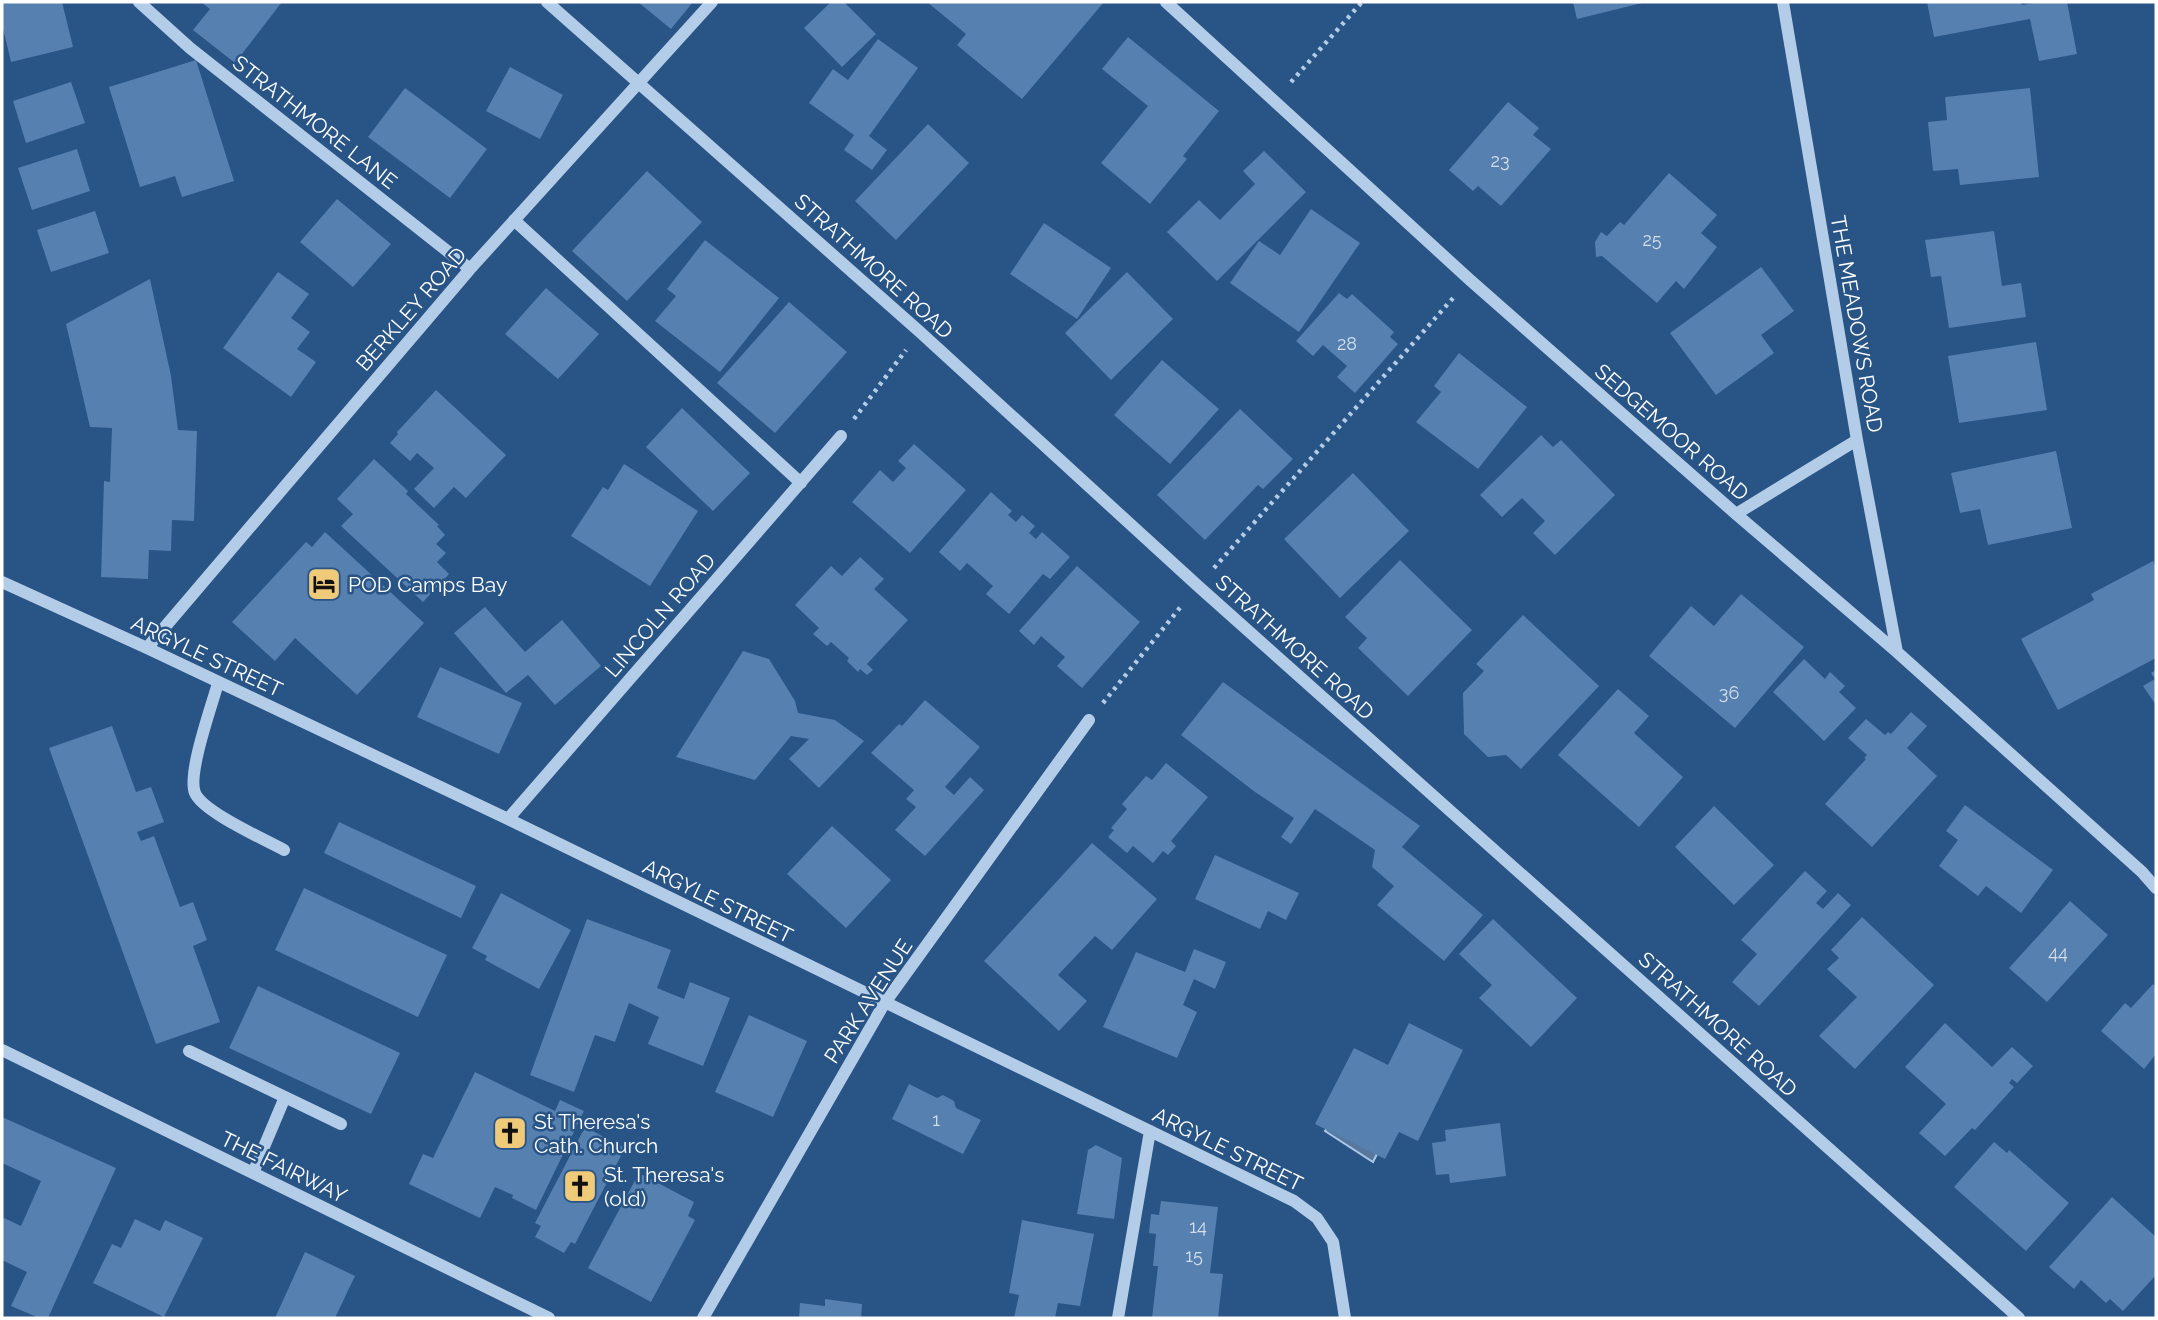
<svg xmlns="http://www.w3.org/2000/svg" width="2158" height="1320" viewBox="0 0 2158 1320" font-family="Raleway,sans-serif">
  <rect width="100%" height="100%" fill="#285486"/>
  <path fill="#59779a" stroke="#a8c8e8" stroke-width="2" d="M1330 1124 1377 1154 1373 1162 1325 1131Z"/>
  <path fill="#5580af" d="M2 2H62L73 47 11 62 2 24Z
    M201 2H282L235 63 193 30 210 9Z
    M638 2H693L671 29Z
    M831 2H844L876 34 842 67 804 28Z
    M927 2H1104L1022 99 957 45 966 34Z
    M1573 2H1642V3L1577 19Z
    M1927 2H2021L2022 5 2040 2H2067L2077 54 2039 61 2030 19 1934 37Z
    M1128 37 1219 111 1183 156 1187 159 1150 204 1101 163 1148 106 1102 69Z
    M878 39 918 68 869 136 887 150 872 170 844 150 854 135 809 103 833 69 848 80Z
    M196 60 234 181 182 197 175 176 140 187 109 87Z
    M510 67 563 95 540 139 486 111Z
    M71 82 85 123 26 143 13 101Z
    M405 88 487 149 450 198 368 137Z
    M2030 88 2039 177 1960 185 1958 169 1933 171 1928 122 1947 120 1945 97Z
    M1508 102 1539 128 1533 135 1551 149 1501 206 1478 186 1473 191 1449 170Z
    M928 124 969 163 896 240 855 201Z
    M77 149 90 191 32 210 18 168Z
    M1264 151 1306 192 1217 281 1167 232 1199 200 1220 220 1255 184 1243 171Z
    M647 171 702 222 627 301 572 251Z
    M1669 173 1717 215 1701 233 1717 247 1684 289 1676 281 1657 303 1602 256 1596 257 1595 242 1601 232 1607 236 1620 222 1624 225Z
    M337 199 391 244 353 287 300 242Z
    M1311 209 1360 243 1299 332 1230 283 1259 241 1280 255Z
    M95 211 109 253 51 272 37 230Z
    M1044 223 1111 268 1077 319 1010 274Z
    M1994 231 2002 286 2021 283 2026 317 1949 328 1941 276 1931 277 1925 240Z
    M705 240 779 298 720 372 655 321 676 296 667 289Z
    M1761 267 1794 311 1761 335 1774 353 1716 395 1670 333Z
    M278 272 309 294 291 318 310 332 297 349 316 362 291 397 223 348Z
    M1127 272 1173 319 1111 380 1065 333Z
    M150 279 171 376 178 430 197 431 194 521 172 520 171 551 149 550 148 579 101 577 104 481 110 482 112 428 90 427 66 324Z
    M546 288 599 334 558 379 505 334Z
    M1339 293 1347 299 1352 294 1394 332 1390 337 1398 344 1355 393 1337 377 1347 366 1323 345 1313 356 1296 341Z
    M789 302 847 352 775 433 717 383Z
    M2036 342 2047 410 1959 423 1948 356Z
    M1459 353 1527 407 1478 469 1416 422 1441 392 1434 386Z
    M1162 360 1219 409 1170 464 1114 415Z
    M436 390 506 455 466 498 454 487 434 508 414 489 434 468 417 453 410 461 390 443 398 434 397 432Z
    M682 408 750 473 713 511 646 447Z
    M1240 409 1293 459 1263 489 1258 485 1205 540 1157 495Z
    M1541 435 1553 447 1561 440 1615 495 1555 555 1533 533 1545 521 1522 498 1502 517 1480 495Z
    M914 444 966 490 910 553 852 502 880 470 893 482 906 468 898 461Z
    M2056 451 2072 528 1988 545 1980 509 1960 513 1951 473Z
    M374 459 408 491 406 494 439 525 437 526 445 535 436 544 446 553 437 562 449 574 423 602 341 526 353 514 337 499Z
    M624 464 698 511 650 586 571 536 603 487 608 490Z
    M1353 473 1409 531 1340 598 1284 539Z
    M991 492 1012 511 1008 515 1016 522 1022 515 1035 526 1029 533 1036 539 1042 532 1070 557 1050 579 1043 574 1009 614 986 594 993 586 967 563 960 571 939 552Z
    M325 532 424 623 357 695 295 638 275 661 232 622 306 542 312 547Z
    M860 557 884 579 874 589 908 620 867 664 873 670 867 675 860 669 858 672 847 661 849 658 831 642 827 646 813 634 819 628 795 605 831 566 842 576Z
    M1400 560 1472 630 1408 696 1358 648 1367 638 1345 617Z
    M2153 561 2156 567V658L2058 710 2021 639 2094 600 2091 594Z
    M1077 566 1140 622 1082 688 1057 666 1065 657 1041 636 1034 645 1019 631Z
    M1741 594 1804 647 1735 728 1649 656 1691 606 1714 626Z
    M485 607 525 652 562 620 601 666 555 705 528 675 506 693 454 633Z
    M1523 615 1599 686 1521 769 1506 755 1488 757 1464 734 1463 693 1484 671 1476 664Z
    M743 651 769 659 795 701 798 713 835 720 864 741 819 788 789 759 809 739 791 736 755 780 676 757Z
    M1804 659 1825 679 1830 672 1845 686 1839 692 1856 708 1824 741 1773 692Z
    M440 667 522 703 499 754 417 717Z
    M2156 670V705L2143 686 2155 679 2151 673Z
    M1223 682 1420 826 1402 847 1483 915 1444 961 1377 905 1394 886 1372 867 1375 850 1315 809 1291 844 1281 837 1294 818 1255 792 1181 735Z
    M1618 689 1649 716 1634 733 1683 777 1639 827 1558 755Z
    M925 700 980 747 945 787 954 795 970 777 984 790 925 856 895 830 916 807 906 799 914 790 871 753 899 724 902 726Z
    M1911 712 1927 726 1907 748 1937 776 1872 847 1825 804 1866 759 1864 758 1867 755 1848 738 1866 719 1885 735 1888 732 1891 734Z
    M112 726 136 792 151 787 164 822 137 832 141 841 154 836 180 907 193 902 207 940 193 946 220 1022 156 1044 49 748Z
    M1166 763 1208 797 1171 841 1176 846 1168 855 1163 851 1153 863 1133 846 1127 853 1108 837 1114 830 1111 828 1127 809 1122 804 1146 776 1152 780Z
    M1965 805 2053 870 2021 913 1986 886 1978 896 1939 866 1958 840 1946 831Z
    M1714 806 1774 865 1734 905 1675 847Z
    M339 822 476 886 461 918 324 853Z
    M832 826 891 880 846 928 787 874Z
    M1092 843 1157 899 1112 950 1095 936 1058 975 1087 1001 1059 1031 984 961Z
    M1215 855 1299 893 1286 920 1268 911 1260 929 1195 899Z
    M1805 871 1827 891 1816 903 1823 909 1838 893 1851 905 1759 1006 1732 982 1757 954 1741 940Z
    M304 888 447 955 418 1017 275 950Z
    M501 893 571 930 539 989 485 960 487 956 472 948Z
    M2070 901 2108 935 2047 1002 2009 968Z
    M1862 917 1934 985 1855 1069 1819 1036 1857 997 1827 969 1839 958 1831 950Z
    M587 919 671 950 657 988 684 999 690 982 730 998 703 1066 648 1044 659 1017 629 1003 615 1042 595 1035 574 1092 530 1075Z
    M1493 919 1577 998 1531 1047 1479 998 1492 985 1459 954Z
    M1194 949 1226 962 1215 989 1194 979 1183 1005 1197 1012 1177 1058 1103 1027 1136 952 1185 972Z
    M2153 984 2156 987V1054L2144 1069 2101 1031 2125 1003 2131 1008Z
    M258 986 400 1053 371 1114 229 1048Z
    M749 1015 807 1041 773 1117 715 1092Z
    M1409 1023 1463 1050 1418 1141 1399 1132 1385 1159 1315 1124 1354 1048 1388 1065Z
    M1945 1023 1992 1067 2012 1047 2033 1066 2017 1083 2012 1079 2009 1083 2014 1087 1975 1130 1972 1128 1945 1156 1919 1133 1946 1104 1905 1067Z
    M475 1072 555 1111 560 1100 584 1111 536 1210 512 1198 513 1195 495 1187 480 1218 409 1184 423 1154 433 1158Z
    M909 1084 937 1098 943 1095 954 1101 956 1108 981 1120 963 1154 892 1119Z
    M2 1117 116 1168 48 1318H39L11 1306 27 1272 2 1260V1217L21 1226 41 1181 2 1163Z
    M1500 1123 1506 1176 1450 1183 1449 1174 1436 1175 1432 1143 1446 1141 1445 1130Z
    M585 1127 625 1148 575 1244 571 1242 564 1253 535 1237 541 1226 535 1223Z
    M1994 1142 2007 1153 2009 1150 2069 1203 2026 1251 1954 1187Z
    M1096 1145 1122 1158 1114 1219 1077 1214 1088 1150Z
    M639 1173 694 1202 688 1216 695 1220 651 1302 588 1268Z
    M2112 1197 2156 1237V1275L2123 1311 2110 1299 2106 1303 2081 1280 2074 1289 2049 1267Z
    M1161 1201 1218 1207 1210 1273 1223 1274 1218 1318H1152L1158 1266H1153L1156 1234 1149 1233 1151 1214 1159 1215Z
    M135 1219 160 1231 165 1220 203 1238 164 1317 93 1283 112 1244 121 1248Z
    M1022 1220 1094 1234 1080 1306 1058 1303 1055 1318H1014L1019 1295 1009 1293Z
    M305 1252 355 1276 335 1318H275Z
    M825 1299 862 1304 861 1318H799L800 1303 825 1306Z"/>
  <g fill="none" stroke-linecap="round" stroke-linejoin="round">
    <path stroke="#b3cce8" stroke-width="4.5" stroke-dasharray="3.5 5" stroke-linecap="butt" d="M1291 82 1362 2
      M854 419 906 350
      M1214 568 1454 297
      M1103 703 1183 604"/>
    <path stroke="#b3cce8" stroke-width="12" d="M139 2 190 48 470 269
      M547 2 920 332 1198 586 2019 1318
      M1166 2 1470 280 1736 514 1897 652 2142 872 2156 888
      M1783 2 1857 440 1897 652
      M514 220 801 483
      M1736 514 1857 440
      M2 582 147 648 508 819 1294 1201 1317 1218 1333 1242 1345 1318
      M147 648 470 269 712 2
      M218 683C212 705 187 774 195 793 203 812 264 839 284 850
      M508 819 841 436
      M2 1050 549 1318
      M189 1051 341 1124
      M253 1173 285 1097
      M703 1318 884 1004 1089 720
      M1118 1318 1150 1131"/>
  </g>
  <defs>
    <g id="hotel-square" transform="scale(1.75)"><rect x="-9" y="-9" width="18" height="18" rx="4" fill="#efca79" stroke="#285486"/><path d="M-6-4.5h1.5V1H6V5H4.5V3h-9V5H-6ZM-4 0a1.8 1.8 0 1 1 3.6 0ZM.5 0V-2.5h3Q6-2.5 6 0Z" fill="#111"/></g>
    <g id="church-square" transform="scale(1.75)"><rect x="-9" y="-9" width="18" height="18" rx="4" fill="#efca79" stroke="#285486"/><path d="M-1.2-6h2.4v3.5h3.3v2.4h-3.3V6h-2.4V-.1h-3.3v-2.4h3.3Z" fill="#111"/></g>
  </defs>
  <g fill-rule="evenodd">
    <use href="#hotel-square" x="324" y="584"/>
    <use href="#church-square" x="510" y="1133"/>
    <use href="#church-square" x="580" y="1186"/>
  </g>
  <g text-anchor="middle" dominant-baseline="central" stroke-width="5" stroke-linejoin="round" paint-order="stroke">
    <g font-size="18" fill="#d4dfeb">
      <text x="1500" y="160">23</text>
      <text x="1652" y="239">25</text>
      <text x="1347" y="343">28</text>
      <text x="1729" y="692">36</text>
      <text x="2058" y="952">44</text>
      <text x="936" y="1119">1</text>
      <text x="1198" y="1226">14</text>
      <text x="1194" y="1255">15</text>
    </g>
    <g font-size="21" fill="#fff" stroke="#285486">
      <text transform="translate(315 122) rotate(38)">STRATHMORE LANE</text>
      <text transform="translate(874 266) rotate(42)">STRATHMORE ROAD</text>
      <text transform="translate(411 309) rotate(-49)">BERKLEY ROAD</text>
      <text transform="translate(1857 324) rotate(80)">THE MEADOWS ROAD</text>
      <text transform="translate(1672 432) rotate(41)">SEDGEMOOR ROAD</text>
      <text transform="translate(660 615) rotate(-49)">LINCOLN ROAD</text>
      <text transform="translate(1295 647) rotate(42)">STRATHMORE ROAD</text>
      <text transform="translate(207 656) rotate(25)">ARGYLE STREET</text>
      <text transform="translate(718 901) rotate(26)">ARGYLE STREET</text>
      <text transform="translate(868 1001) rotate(-57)">PARK AVENUE</text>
      <text transform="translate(1718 1024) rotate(42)">STRATHMORE ROAD</text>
      <text transform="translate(1228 1149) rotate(26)">ARGYLE STREET</text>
      <text transform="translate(284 1167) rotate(26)">THE FAIRWAY</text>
    </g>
    <g font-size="21" fill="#fff" stroke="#285486" text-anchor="start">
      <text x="348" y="584">POD Camps Bay</text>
      <text x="534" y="1121">St Theresa's<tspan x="534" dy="24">Cath. Church</tspan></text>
      <text x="604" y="1174">St. Theresa's<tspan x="604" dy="24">(old)</tspan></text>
    </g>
  </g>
  <rect width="2158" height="1320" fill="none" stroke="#ffffff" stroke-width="7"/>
</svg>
